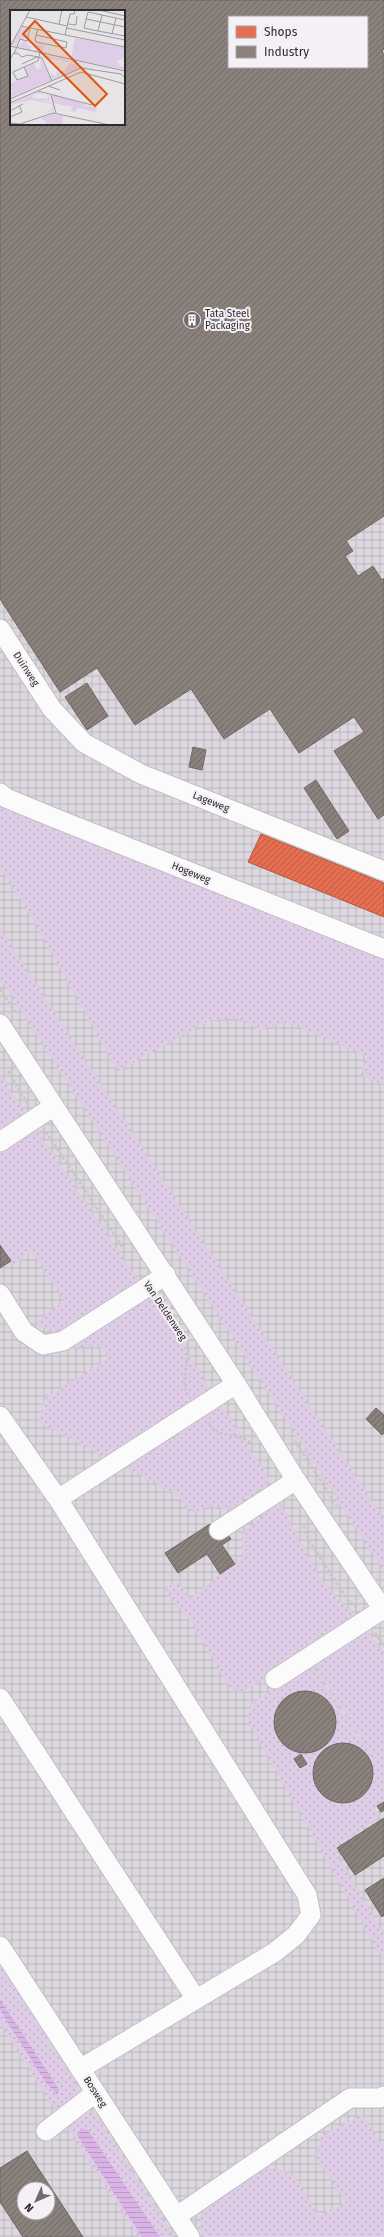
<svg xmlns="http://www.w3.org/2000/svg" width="384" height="2237" viewBox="0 0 384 2237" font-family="'Fira Sans',sans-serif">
  <defs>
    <pattern id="industrial-grid" width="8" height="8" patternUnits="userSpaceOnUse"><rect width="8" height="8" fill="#ddd7df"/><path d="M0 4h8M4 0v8" fill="none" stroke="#beb9c0"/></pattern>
    <pattern id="grass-dots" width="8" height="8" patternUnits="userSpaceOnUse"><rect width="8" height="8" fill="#dfcce6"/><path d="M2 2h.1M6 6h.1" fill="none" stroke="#c0afc5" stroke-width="1.8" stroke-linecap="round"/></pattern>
    <pattern id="water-rules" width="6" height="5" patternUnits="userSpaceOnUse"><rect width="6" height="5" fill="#d9b3e6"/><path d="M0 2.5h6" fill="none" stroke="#ba9ac5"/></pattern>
    <pattern id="shops-hatch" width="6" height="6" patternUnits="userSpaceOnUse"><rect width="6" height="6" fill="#e76f51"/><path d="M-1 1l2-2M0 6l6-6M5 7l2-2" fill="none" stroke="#bb5b43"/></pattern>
    <pattern id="industry-hatch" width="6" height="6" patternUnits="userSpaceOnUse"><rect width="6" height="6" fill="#8a817c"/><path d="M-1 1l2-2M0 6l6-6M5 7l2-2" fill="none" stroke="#716a66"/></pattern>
  </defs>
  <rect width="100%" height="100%" fill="#e6e4e7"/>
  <path fill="url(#industrial-grid)" fill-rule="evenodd" d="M0 0H384V2237H0ZM11 11H124V124H11ZM229 17H367V67H229ZM24 2189H48V2213H24Z"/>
  <path fill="url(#grass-dots)" d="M0 802 384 957V1085L361 1075 367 1056 287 1022 259 1030 239 1018 208 1021 118 1071 27 909 0 868Z
    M0 929 384 1520V1571L0 978Z
    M0 1074 24 1112 0 1128Z
    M36 1129 139 1282 71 1327 53 1332 35 1323 65 1301 32 1252 13 1265 0 1244V1154Z
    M145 1297 153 1301 271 1482 226 1510 214 1505 191 1513 176 1494 39 1422 45 1398 108 1359 104 1350 96 1345 58 1351Z
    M280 1502C299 1538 321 1592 355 1614L244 1692 231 1689 193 1625 165 1589 177 1582 190 1598 242 1558V1533Z
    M367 1629 384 1656V1773L315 1667Z
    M311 1665 384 1775V1800L374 1809 381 1817 333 1848 384 1935V1961L248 1721 251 1704Z
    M0 1963 81 2092 57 2112 0 2023Z
    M83 2110 96 2115 174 2237H139L66 2126Z
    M362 2115 384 2148V2237H204L201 2232V2213L233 2190 269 2168 288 2172 300 2185 318 2216 346 2202 316 2157 322 2136Z"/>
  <path fill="url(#water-rules)" d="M0 1999 58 2088V2095L46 2083 0 2010Z
    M81 2128 88 2130 160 2237H142L77 2135Z"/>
  <path fill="url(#shops-hatch)" stroke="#af5a46" d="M261 834 384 883V917L248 862Z"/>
  <path fill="url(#industry-hatch)" stroke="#6e6764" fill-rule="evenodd" d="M0 0H384V49L382 51 384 55V516L346 541 353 551 345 556 358 576 373 566 382 580 384 578V815L378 819 334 751 364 732 354 717 299 753 270 709 224 739 191 689 135 725 97 668 60 692 0 599ZM11 11H124V124H11ZM229 17H367V67H229Z
    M87 683 108 716 87 730 65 697Z
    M193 747 206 750 202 770 189 767Z
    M316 780 349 831 337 839 304 788Z
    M0 1245 11 1261 0 1268Z
    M376 1408 384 1415V1433L382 1435 366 1419Z
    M210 1524 218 1537 226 1532 231 1539 222 1545 235 1564 220 1574 207 1554 178 1573 165 1553Z
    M274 1722a31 31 0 1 1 62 0a31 31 0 1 1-62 0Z
    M313 1773a30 30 0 1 1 60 0a30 30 0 1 1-60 0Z
    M301 1754 307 1764 300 1768 294 1759Z
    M384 1802V1810L381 1812 377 1806Z
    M384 1818V1856L355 1875 337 1848Z
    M384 1878V1915L382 1917 365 1890Z
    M27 2151 83 2237H23L0 2202V2168ZM24 2189H48V2213H24Z"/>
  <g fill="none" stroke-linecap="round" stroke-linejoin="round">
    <g stroke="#c1c0c2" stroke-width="21">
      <path id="minor" d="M0 629 52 709 84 743 141 774 384 871
        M0 793 6 798 57 819 384 949
        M0 1024 236 1384 296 1480 384 1611
        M0 1142 54 1106
        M0 1294 24 1332 43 1345 63 1341 166 1275
        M0 1416 58 1499 307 1895 311 1915 296 1935 275 1952 80 2069
        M58 1499 236 1384
        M219 1530 296 1480
        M275 1679 383 1609
        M0 1698 196 1999
        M0 1946 190 2237
        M46 2131 95 2093
        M177 2216 350 2098H380L384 2096"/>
    </g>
    <path stroke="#c6c6c6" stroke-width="2.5" stroke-dasharray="3 2" stroke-linecap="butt" d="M0 989 16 1013
      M8 1071 27 1103
      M46 1132 124 1249
      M187 1343C192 1362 178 1377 188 1394
      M208 1423C223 1442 237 1430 250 1443
      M295 1441 337 1506
      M304 1526 308 1539 347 1599 356 1607
      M375 1633 384 1646"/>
    <use href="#minor" stroke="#fbfbfb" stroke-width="19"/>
  </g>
  <defs>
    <g id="building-disc" transform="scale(0.9)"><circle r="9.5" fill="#6d6b6d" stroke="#f4f0f5"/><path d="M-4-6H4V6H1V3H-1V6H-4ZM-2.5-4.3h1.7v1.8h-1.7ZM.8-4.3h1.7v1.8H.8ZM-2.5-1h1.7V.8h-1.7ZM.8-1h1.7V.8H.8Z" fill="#fff"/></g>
  </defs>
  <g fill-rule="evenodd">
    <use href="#building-disc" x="192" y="320"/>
  </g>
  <g text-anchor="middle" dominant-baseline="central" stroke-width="4" stroke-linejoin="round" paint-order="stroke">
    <g font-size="10" fill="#2c2a2c" stroke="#f4f0f5" text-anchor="start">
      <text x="205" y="314">Tata Steel<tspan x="205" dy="12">Packaging</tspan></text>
    </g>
    <g font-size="10" fill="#2c2a2c" stroke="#f4f0f5">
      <text transform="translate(26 669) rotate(57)">Duinweg</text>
      <text transform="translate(211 802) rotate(22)">Lageweg</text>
      <text transform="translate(191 873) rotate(22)">Hogeweg</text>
      <text transform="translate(165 1311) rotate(56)">Van Deldenweg</text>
      <text transform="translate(95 2092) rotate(57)">Bosweg</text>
    </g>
  </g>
  <g transform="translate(10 10)">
    <rect width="115" height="115" fill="#e6e4e7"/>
    <path d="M12 17 19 19 15 23 18 25 13 29H8L7 35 5 33 6 37 2 34ZM65 28 115 37V47L107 51 110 56 115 57V60L61 49ZM11 30 34 36 33 43 23 41 27 39V35L21 33H14L22 37 20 39 22 41 7 36 13 32ZM30 46H37L113 63ZM30 48 41 70 2 87 0 83 4 81 0 79V74L18 66 15 58 24 53 27 60 31 58ZM59 53 67 55 87 59 71 58 42 69 40 63 46 67 47 62 55 60ZM27 82 33 83V84H24L21 88 37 89 39 86 34 84 39 85 40 91 29 90 42 93 44 100 30 105 43 99 41 94 22 90 0 95ZM43 85 73 93 75 96 87 97 86 102 67 98 66 102 61 101 62 97 43 93 41 88ZM42 104 53 106 52 113 57 115H35V111L31 108Z" fill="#dfcce6"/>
    <path fill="none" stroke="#9c9a9c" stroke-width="1" d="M89 0 115 6M92 5 88 21 74 18 78 2 115 10M16 7 57 16M76 9 115 17M49 14 52 0M58 14 66 15 67 6M11 16 115 37M57 18 115 30M88 21 115 26M102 24 106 8M26 25 57 32 56 38 26 32 25 29 28 19M55 25 60 4H64L65 0M1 35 20 0M0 36 115 61M4 44 10 29 17 31 20 18M0 49 3 44 7 43 12 47 18 45 28 47M12 54 27 47 32 48 42 71M14 57 18 66 7 70 3 62 14 57 28 51 30 43M38 76 50 80M28 81 82 95M41 85 46 103M0 89 71 58 111 64 115 68M0 93 71 62 115 74M0 101 13 94M0 107 12 102 9 95M0 113 10 114 43 103 100 115"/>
    <path fill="#df570e" fill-opacity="0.15" stroke="#df570e" stroke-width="2" d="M25 11 97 84 85 96 13 24Z"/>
    <rect width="115" height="115" fill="none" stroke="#2c2a2c" stroke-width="2"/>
  </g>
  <rect x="228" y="16" width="140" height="52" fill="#f4f0f5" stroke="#a4a1a5"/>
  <rect x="236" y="26" width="20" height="12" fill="#e76f51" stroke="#a4a1a5"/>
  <text x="264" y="36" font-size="12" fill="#2c2a2c">Shops</text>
  <rect x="236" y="46" width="20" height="12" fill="#8a817c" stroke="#a4a1a5"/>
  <text x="264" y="56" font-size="12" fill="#2c2a2c">Industry</text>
  <g transform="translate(36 2201) rotate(225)"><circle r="19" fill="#f4f0f5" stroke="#a4a1a5"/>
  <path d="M0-3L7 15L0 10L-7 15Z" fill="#6d6b6d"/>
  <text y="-6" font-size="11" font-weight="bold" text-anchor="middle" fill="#2c2a2c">N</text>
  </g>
</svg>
